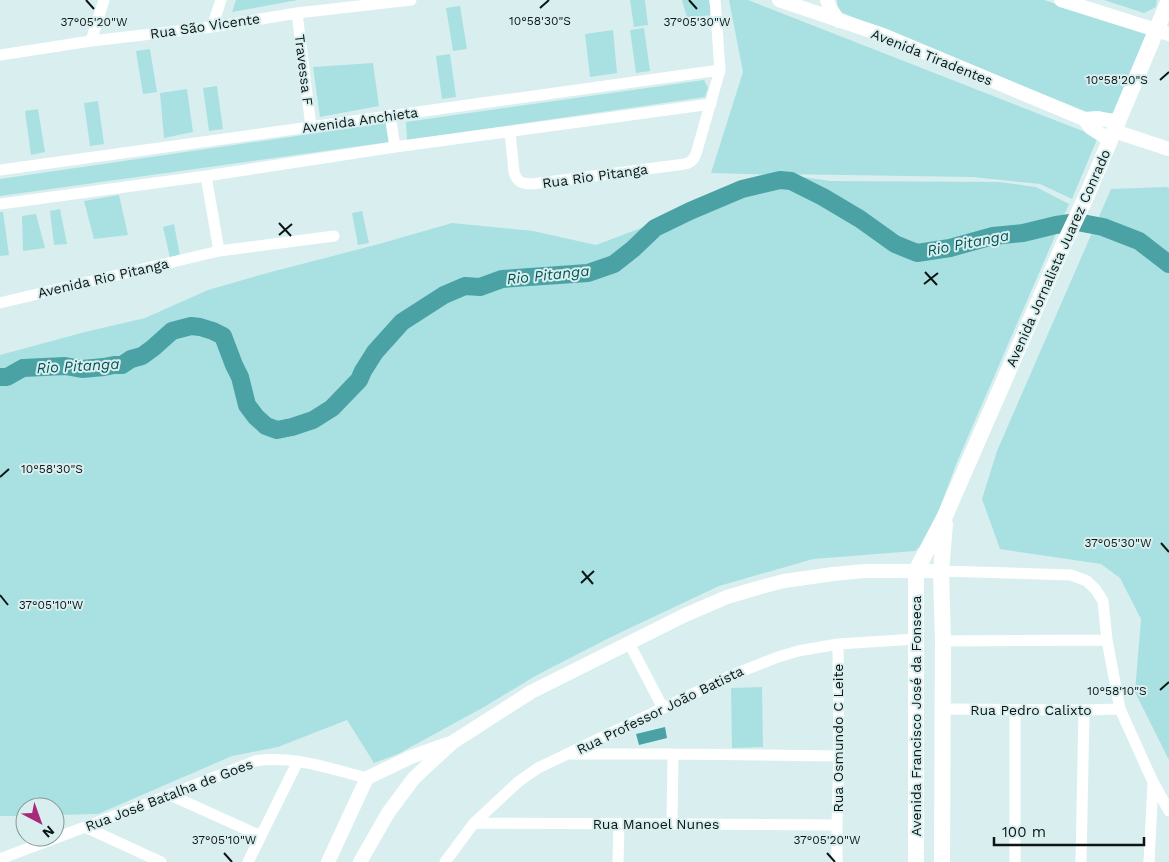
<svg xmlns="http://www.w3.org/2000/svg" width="1169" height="862" viewBox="0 0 1169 862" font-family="'Work Sans',sans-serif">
  <rect width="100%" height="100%" fill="#d9efef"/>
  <path fill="#a9e0e1" d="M236 0H298L232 12Z
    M630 0H645L648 25 634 27Z
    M682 0H709L712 15 687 18Z
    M729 0H748L1098 137 1072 199 1040 184 973 177 780 174 831 181 999 182 1036 187 1069 204 957 462 928 539 915 551 813 559 719 586 613 636 537 675 484 707 398 754 374 763 347 720 278 747 232 756 98 814 55 815V807H25V816H0V355L85 332 145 318 208 290 271 272 379 244 452 223 533 231 596 245 649 225 713 194 777 175 711 173 743 72Z
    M837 0H1044L1147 34 1114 112 1102 118 838 11Z
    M1104 0H1157L1156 7 1144 13Z
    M460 6 467 49 453 51 446 8Z
    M644 28 650 71 636 73 630 30Z
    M613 30 617 73 590 77 585 34Z
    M150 49 157 92 143 94 136 51Z
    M450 54 456 97 442 99 436 56Z
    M373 63 379 106 320 117 313 67Z
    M704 80 708 88 705 97 407 140 406 122Z
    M217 86 223 129 209 131 203 88Z
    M187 89 193 132 164 138 160 93Z
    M98 101 104 144 90 146 84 103Z
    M38 109 45 152 31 155 25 111Z
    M386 123 389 142 0 196V179Z
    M1166 187 1169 188V760L1135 692 1141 619 1120 578 1101 564 1000 549 982 499 997 451 1111 189Z
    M119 195 128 235 94 239 84 201Z
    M60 209 67 244 54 245 50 211Z
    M362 211 369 243 358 245 352 213Z
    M0 212H3L9 255 0 256Z
    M36 214 45 248 23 251 22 216Z
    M174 224 180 256 170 258 163 227Z
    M762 687 763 747 732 748 731 688Z"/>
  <path fill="#4ba2a4" d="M665 727 667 738 639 745 636 734Z"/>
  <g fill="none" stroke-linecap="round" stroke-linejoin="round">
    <path stroke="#4ba2a4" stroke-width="18" d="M0 377H7L23 368 65 366 82 369 104 367 114 365H122L131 359 142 356 153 348 172 331 191 326 200 327 213 331 223 336 234 365 240 377 247 405 256 417 266 426 277 430 292 427 313 420 332 408 359 380 363 371 375 352 402 322 444 295 465 286 480 287 502 279 588 273 614 264 633 249 655 228 690 211 742 189 780 180 791 181 823 197 860 219 895 244 917 253 950 248 993 236 1023 233 1056 225 1077 222 1103 227 1139 241 1169 264"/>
    <path stroke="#fff" stroke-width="11" d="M297 13 311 127
      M212 27 221 0
      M91 41 104 0
      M0 55 91 41 212 27 297 13 411 0
      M390 115 395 147
      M510 132 514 172C517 182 522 184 532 184L685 164C694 162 696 155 698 147L720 70 715 0
      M0 170 720 70
      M0 204 206 176 395 147 711 104
      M219 251 334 236
      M0 303 219 251 206 176
      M941 571 1071 575 1087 581 1096 590 1103 601 1107 640 1120 709 1153 782 1169 811
      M943 641 1107 640
      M629 643 663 708
      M943 709 1084 710 1120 709
      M1015 711V862
      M571 754H673L839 756
      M170 795 261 836
      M474 823 837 825
      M672 823 673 754
      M85 827 161 862
      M0 859 170 795 255 761C293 755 331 769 367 778
      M248 862 298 761
      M445 862 474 823 518 782 538 768 732 675 778 657 798 651 838 644 916 639
      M618 862 619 824
      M837 862V825L839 756 838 644
      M1081 862 1084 710
      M1149 862 1153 783"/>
    <path stroke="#fff" stroke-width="14" d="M779 0 883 35 1084 119 1091 128 1110 140
      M827 0 830 8 839 21
      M1061 0 1169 34
      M1084 119 1097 118 1118 122
      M1114 131 1169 149
      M328 862 367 778 411 757 447 744
      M360 862 388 813 414 778 453 742 531 692 685 615 727 597 761 587 784 581 833 574 865 571H941"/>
    <path stroke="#fff" stroke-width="16" d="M916 862V571L945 516 1062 248 1087 195 1169 0
      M942 862 943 641 941 571 945 524"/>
  </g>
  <path fill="none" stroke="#0d1515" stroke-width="2" d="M86 0 94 9M689 0 697 9M540 8 549 0M1160 80 1169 72M279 223 291 236M279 235 292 224M925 272 937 285M924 284 938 273M0 477 9 469M1161 543 1169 552M582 571 593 584M581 583 594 571M0 595 8 605M1160 690 1169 682M224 853 232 862M827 853 835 862"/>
  <g text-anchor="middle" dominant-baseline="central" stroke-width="4" stroke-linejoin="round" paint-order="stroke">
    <g font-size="14" fill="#0d1515" stroke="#d9efef">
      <text transform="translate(205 26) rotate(-8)">Rua São Vicente</text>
      <text transform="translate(932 57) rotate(22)">Avenida Tiradentes</text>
      <text transform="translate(304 70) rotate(83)">Travessa F</text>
      <text transform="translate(360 120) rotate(-8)">Avenida Anchieta</text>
      <text transform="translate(595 176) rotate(-8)">Rua Rio Pitanga</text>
      <text transform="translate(1058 258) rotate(-66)">Avenida Jornalista Juarez Conrado</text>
      <text transform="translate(103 278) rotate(-13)">Avenida Rio Pitanga</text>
      <text transform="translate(660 710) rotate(-26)">Rua Professor João Batista</text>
      <text x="1031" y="710">Rua Pedro Calixto</text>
      <text transform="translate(916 716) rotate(-90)">Avenida Francisco José da Fonseca</text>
      <text transform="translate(838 738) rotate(-90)">Rua Osmundo C Leite</text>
      <text transform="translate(169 795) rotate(-21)">Rua José Batalha de Goes</text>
      <text x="656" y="824">Rua Manoel Nunes</text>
    </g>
    <g font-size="15" font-style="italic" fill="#015355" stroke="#d9efef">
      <text transform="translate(968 243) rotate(-11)">Rio Pitanga</text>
      <text transform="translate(548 275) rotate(-6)">Rio Pitanga</text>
      <text transform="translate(78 366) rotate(-3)">Rio Pitanga</text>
    </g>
  </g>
  <g font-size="12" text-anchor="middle" fill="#0d1515" stroke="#d9efef" stroke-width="4" stroke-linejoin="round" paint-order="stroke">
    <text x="540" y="25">10°58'30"S</text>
    <text x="94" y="26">37°05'20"W</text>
    <text x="697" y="26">37°05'30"W</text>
    <text x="1117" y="84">10°58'20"S</text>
    <text x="52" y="473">10°58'30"S</text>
    <text x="1118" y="547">37°05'30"W</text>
    <text x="51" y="609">37°05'10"W</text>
    <text x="1117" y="695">10°58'10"S</text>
    <text x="224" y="844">37°05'10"W</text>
    <text x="827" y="844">37°05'20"W</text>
  </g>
  <g transform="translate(40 822) rotate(139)"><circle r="24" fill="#d9efef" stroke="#879898"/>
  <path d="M0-4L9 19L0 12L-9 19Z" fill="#a82978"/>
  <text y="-8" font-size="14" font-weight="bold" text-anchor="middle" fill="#0d1515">N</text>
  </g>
  <path d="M994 837v8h150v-8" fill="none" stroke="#0d1515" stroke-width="2.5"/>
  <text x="1002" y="837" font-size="15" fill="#0d1515" stroke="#d9efef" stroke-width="4" paint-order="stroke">100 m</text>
</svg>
